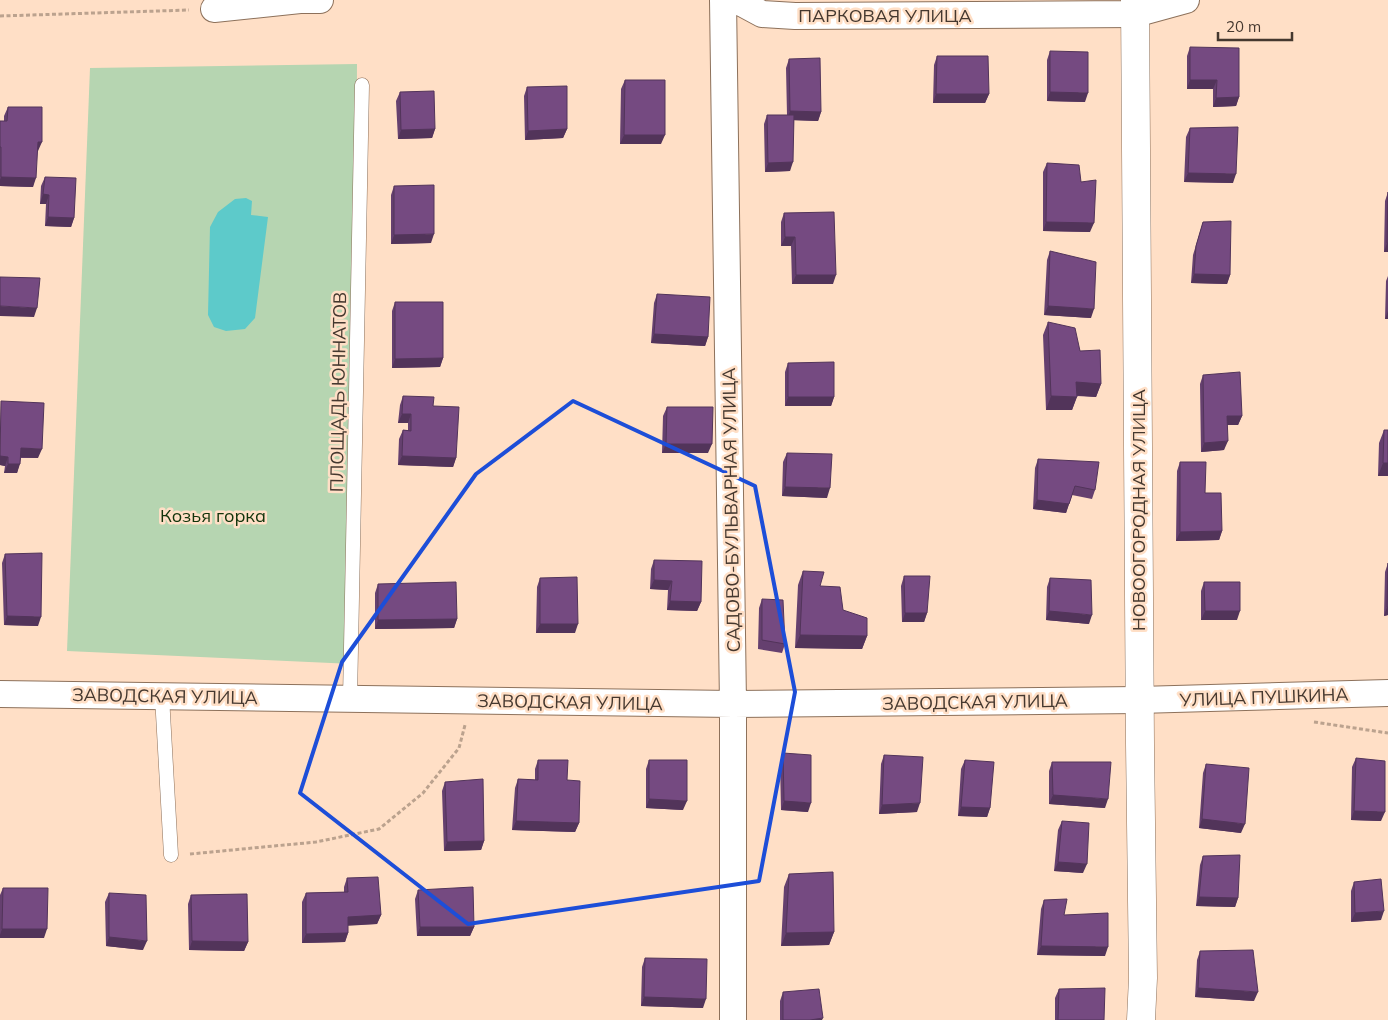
<svg xmlns="http://www.w3.org/2000/svg" width="1388" height="1020" viewBox="0 0 1388 1020" font-family="Mulish,sans-serif">
  <rect width="100%" height="100%" fill="#ffdfc6"/>
  <path fill="#b6d5b1" d="M357 64 353 664 67 651 90 68Z"/>
  <path fill="#5dcaca" d="M246 198 252 201 251 215 268 217 255 318 245 329 226 331 214 327 208 315 210 227 218 212 235 199Z"/>
  <g fill="none" stroke-linecap="round" stroke-linejoin="round">
    <g stroke="#8d715b" stroke-width="15">
      <path id="service" d="M162 696 171 855
        M350 699 362 85"/>
    </g>
    <g stroke="#8d715b" stroke-width="28">
      <path id="minor" d="M723 0 733 704V1020
        M736 0 762 14 795 16 1135 14 1186 0
        M214 9 300 0H320
        M0 694 733 704 1139 700 1388 693"/>
    </g>
    <g stroke="#8d715b" stroke-width="29">
      <path id="tertiary" d="M1135 0 1140 744 1143 978 1141 1020"/>
    </g>
    <path stroke="#bba28e" stroke-width="3" stroke-dasharray="4 2.5" stroke-linecap="butt" d="M0 16 189 10
      M1314 722 1388 733
      M190 854 316 842 379 829 423 793 459 748 465 725"/>
    <use href="#service" stroke="#fff" stroke-width="14"/>
    <use href="#minor" stroke="#fff" stroke-width="26"/>
    <use href="#tertiary" stroke="#fff" stroke-width="28"/>
  </g>
  <path fill="#65406f" d="M1190 47 1239 97 1236 106 1213 107V89H1187V56Z
    M1050 51 1085 102 1047 101V60Z
    M937 56 989 94 985 103H933L934 65Z
    M789 59 821 112 818 121 794 120 790 171 765 172 764 124 767 115H787L786 68Z
    M625 80 661 144H620L621 89Z
    M527 87 567 129 563 138 525 140 524 96Z
    M400 92 435 129 432 138 398 139 396 101Z
    M8 107 38 151H37L33 187 0 186V121H4V116Z
    M1190 128 1233 183 1184 182 1186 137Z
    M1047 163 1081 182 1090 232 1043 231V172Z
    M45 177 74 218 71 227 45 226 46 204H40L41 186Z
    M394 186 431 243 391 244V195Z
    M1388 192V252H1384L1385 201Z
    M784 213 833 284H792L791 246H781V222Z
    M1203 222 1230 275 1227 284 1191 283 1193 255Z
    M1050 251 1091 318 1044 315 1047 260Z
    M1388 276V319H1385L1386 281Z
    M657 294 708 337 705 346 651 343 654 303Z
    M395 302 443 358 440 367 392 368V311Z
    M1048 322 1080 351 1101 384 1096 397 1077 396 1072 410H1046L1043 335Z
    M788 363 834 397 831 406H785V372Z
    M1203 375 1242 416 1238 425H1227L1224 450 1201 452 1200 384Z
    M403 396 433 406 456 458 453 467 398 465 399 439 403 430H408V423H398L400 405Z
    M1 401 38 458H21L17 473H4L5 466 0 465Z
    M667 407 708 453H662L663 416Z
    M1384 430 1388 476H1378L1379 443Z
    M787 453 827 498 782 496 783 462Z
    M1038 459 1095 490 1092 499 1072 495 1066 513 1033 509 1035 468Z
    M1180 462 1205 493 1222 531 1219 540 1176 541 1177 471Z
    M5 554 38 626 4 625 2 563Z
    M654 560 701 602 697 611 667 610 668 590 650 589 651 569Z
    M1388 563V615L1384 616 1385 572Z
    M803 571 820 586 867 636 862 649 795 648 798 585Z
    M904 576 927 613 924 622H902L901 586Z
    M540 578 575 633H536L537 587Z
    M1050 578 1089 624 1046 620 1047 587Z
    M1204 582 1237 620H1201V591Z
    M378 584 457 619 454 628 375 629V593Z
    M762 599 785 644 782 653 758 649 759 608Z
    M783 753 808 812 781 810 780 762Z
    M884 755 917 812 879 814 881 764Z
    M1356 758 1381 821 1351 820 1352 767Z
    M538 760 567 780 579 823 575 832 512 830 515 788 518 779 535 780V769Z
    M649 760 683 810 646 808V769Z
    M965 760 990 808 987 817 958 816 961 769Z
    M1052 762 1105 808 1049 804V771Z
    M1206 764 1241 833 1199 828 1203 773Z
    M445 782 484 841 481 850 444 851 442 791Z
    M1062 821 1083 873 1054 871 1058 830Z
    M1203 856 1238 898 1235 907 1196 906 1200 865Z
    M789 874 834 932 829 945 781 946 784 887Z
    M347 878 381 915 377 924 348 925V933L345 942 302 943V902L306 893 344 892V887Z
    M1354 882 1381 920 1351 922V891Z
    M3 888 44 938H0V895Z
    M418 890 474 927 470 936H417L415 899Z
    M109 893 143 950 106 946 105 902Z
    M191 895 248 942 244 951 189 950 188 904Z
    M1044 900 1064 915 1105 956 1037 955 1041 909Z
    M1200 951 1254 1001 1195 997 1197 960Z
    M645 958 703 1008 641 1006 642 967Z
    M1059 989 1104 1020H1055V998Z
    M783 992 822 1020H780V1001Z"/>
  <path fill="#52345a" d="M1190 80H1217L1213 89H1187Z
    M1050 92 1088 93 1085 102 1047 101Z
    M936 94H989L985 103H933Z
    M1239 97 1236 106 1213 107 1216 98Z
    M790 111 821 112 818 121 787 120Z
    M435 129 432 138 398 139 401 130Z
    M567 129 563 138 525 140 528 131Z
    M624 135H665L661 144H620Z
    M38 142H42L38 151H34Z
    M793 162 790 171 765 172 768 163Z
    M1188 173 1236 174 1233 183 1184 182Z
    M1 177 36 178 33 187 0 186V180Z
    M43 194 49 195 46 204H40Z
    M48 217 74 218 71 227 45 226Z
    M1046 222 1094 223 1090 232 1043 231Z
    M434 234 431 243 391 244 394 235Z
    M785 237H795L791 246H781Z
    M1387 243H1388V252H1384Z
    M1194 274 1230 275 1227 284 1191 283Z
    M796 275H836L833 284H792Z
    M0 306 37 308 34 317 0 316Z
    M1048 306 1094 309 1091 318 1044 315Z
    M1388 311V319H1385Z
    M654 334 708 337 705 346 651 343Z
    M443 358 440 367 392 368 395 359Z
    M1076 382 1101 384 1096 397 1072 395Z
    M1051 396 1077 397 1072 410H1046Z
    M788 397H834L831 406H785Z
    M402 414H411L408 423H398Z
    M1227 416H1242L1238 425H1224Z
    M1228 441 1224 450 1201 452 1204 443Z
    M666 444H712L708 453H662Z
    M21 448 42 449 38 458 18 457Z
    M0 456 8 457 5 466 0 465Z
    M402 456 456 458 453 467 398 465Z
    M1383 463H1388V476H1378Z
    M8 464H20L17 473H4Z
    M785 487 830 488 827 498 782 496Z
    M1037 500 1069 504 1066 513 1033 509Z
    M1222 531 1219 540 1176 541 1180 532Z
    M654 580 672 581 668 590 650 589Z
    M670 601 701 602 697 611 667 610Z
    M1387 607H1388V615L1384 616Z
    M1049 611 1092 615 1089 624 1046 620Z
    M1205 611H1240L1237 620H1201Z
    M905 613H927L924 622H902Z
    M7 616 41 617 38 626 4 625Z
    M457 619 454 628 375 629 378 620Z
    M540 624H578L575 633H536Z
    M800 635 867 636 862 649 795 648Z
    M1053 795 1108 799 1105 808 1049 804Z
    M649 799 687 801 683 810 646 808Z
    M784 801 811 803 808 812 781 810Z
    M920 803 917 812 879 814 882 805Z
    M961 807 990 808 987 817 958 816Z
    M1354 811 1385 812 1381 821 1351 820Z
    M1202 819 1245 824 1241 833 1199 828Z
    M516 821 579 823 575 832 512 830Z
    M484 841 481 850 444 851 447 842Z
    M1058 862 1087 864 1083 873 1054 871Z
    M1199 897 1238 898 1235 907 1196 906Z
    M1384 911 1381 920 1351 922 1355 913Z
    M381 915 377 924 345 926 348 917Z
    M420 927H474L470 936H417Z
    M2 929H47L44 938H0V935Z
    M834 932 829 945 781 946 786 933Z
    M348 933 345 942 302 943 306 934Z
    M109 937 147 941 143 950 106 946Z
    M192 941 248 942 244 951 189 950Z
    M1041 946 1108 947 1105 956 1037 955Z
    M1198 988 1258 992 1254 1001 1195 997Z
    M644 997 706 999 703 1008 641 1006Z
    M823 1018 822 1020H810Z"/>
  <path fill="#754a81" stroke="#52345a" d="M1190 47 1239 48V97L1216 98 1217 80H1190Z
    M1050 51 1088 52V93L1050 92Z
    M937 56H988L989 94H936Z
    M820 58 821 112 790 111 789 59Z
    M625 80H665V135H624Z
    M567 86V129L528 131 527 87Z
    M434 91 435 129 401 130 400 92Z
    M8 107H42V142H38L36 178 1 177V147H0V121H7Z
    M767 115H794L793 162 768 163Z
    M1238 127 1236 174 1188 173 1190 128Z
    M1047 163 1079 165 1081 182 1096 180 1094 223 1046 222Z
    M45 177 76 178 74 218 48 217 49 195 43 194Z
    M434 185V234L394 235V186Z
    M1388 192V243H1387Z
    M834 212 836 275H796L795 237H785L784 213Z
    M1231 221 1230 275 1194 274 1196 246 1203 222Z
    M1050 251 1096 262 1094 309 1048 306Z
    M0 277 40 278 37 308 0 306Z
    M657 294 710 297 708 337 654 334Z
    M395 302H443V358L395 359Z
    M1048 322 1075 328 1080 351 1100 350 1101 384 1076 382 1077 397 1051 396Z
    M834 362V397H788V363Z
    M1240 372 1242 416H1227L1228 441 1204 443 1203 375Z
    M403 396 434 397 433 406 459 407 456 458 402 456 403 430 411 431V414H402Z
    M1 401 44 403 42 449 21 448 20 464H8V457L0 456Z
    M667 407H713L712 444H666Z
    M1384 430H1388V463H1383Z
    M787 453 832 454 830 488 785 487Z
    M1038 459 1099 462 1095 490 1075 486 1069 504 1037 500Z
    M1180 462H1206L1205 493H1221L1222 531 1180 532Z
    M42 553 41 617 7 616 5 554Z
    M654 560 702 561 701 602 670 601 672 581 654 580Z
    M1388 563V607H1387Z
    M803 571 824 572 820 586 840 587 843 610 867 618V636L800 635Z
    M904 576H930L927 613H905Z
    M577 577 578 624H540V578Z
    M1050 578 1091 580 1092 615 1049 611Z
    M456 582 457 619 378 620V584Z
    M1204 582H1240V611H1205Z
    M762 599 783 600 785 644 762 640Z
    M783 753 811 755V803L784 801Z
    M884 755 923 757 920 803 882 805Z
    M1356 758 1385 761V812L1354 811Z
    M538 760H568L567 780 580 781 579 823 516 821 518 779 538 780Z
    M649 760H687V801L649 799Z
    M965 760 994 762 990 808 961 807Z
    M1052 762H1111L1108 799 1053 795Z
    M1206 764 1249 768 1245 824 1202 819Z
    M483 779 484 841 447 842 445 782Z
    M1062 821 1089 823 1087 864 1058 862Z
    M1240 855 1238 898 1199 897 1203 856Z
    M833 872 834 932 786 933 789 874Z
    M378 877 381 915 348 917V933L306 934V893L348 892 347 878Z
    M1381 879 1384 911 1355 913 1354 882Z
    M473 887 474 927H420L418 890Z
    M3 888H48L47 929H2Z
    M109 893 146 895 147 941 109 937Z
    M247 894 248 942 192 941 191 895Z
    M1067 899 1064 915 1108 913V947L1041 946 1044 900Z
    M1253 950 1258 992 1198 988 1200 951Z
    M645 958 707 959 706 999 644 997Z
    M1105 988 1104 1020H1058L1059 989Z
    M819 989 823 1018 810 1020H783V992Z"/>
  <path fill="none" stroke="#1d4ed8" stroke-width="4" stroke-linejoin="round" d="M573 401 755 486 795 692 759 881 468 924 300 793 342 662 476 474Z"/>
  <g text-anchor="middle" dominant-baseline="central" stroke-width="5" stroke-linejoin="round" paint-order="stroke">
    <g font-size="18" fill="#45382f" stroke="#ffdfc6">
      <text x="885" y="15">ПАРКОВАЯ УЛИЦА</text>
      <text transform="translate(338 392) rotate(-89)">ПЛОЩАДЬ ЮННАТОВ</text>
      <text transform="translate(731 510) rotate(-91)">САДОВО-БУЛЬВАРНАЯ УЛИЦА</text>
      <text transform="translate(1138 510) rotate(-90)">НОВООГОРОДНАЯ УЛИЦА</text>
      <text transform="translate(165 696) rotate(1)">ЗАВОДСКАЯ УЛИЦА</text>
      <text transform="translate(1264 697) rotate(-2)">УЛИЦА ПУШКИНА</text>
      <text transform="translate(570 702) rotate(1)">ЗАВОДСКАЯ УЛИЦА</text>
      <text transform="translate(975 702) rotate(-1)">ЗАВОДСКАЯ УЛИЦА</text>
    </g>
    <g font-size="18" fill="#11340b" stroke="#ffdfc6">
      <text x="213" y="515">Козья горка</text>
    </g>
  </g>
  <path d="M1218 32v8h74v-8" fill="none" stroke="#45382f" stroke-width="2.5"/>
  <text x="1226" y="32" font-size="15" fill="#45382f" stroke="#ffdfc6" stroke-width="4" paint-order="stroke">20 m</text>
</svg>
